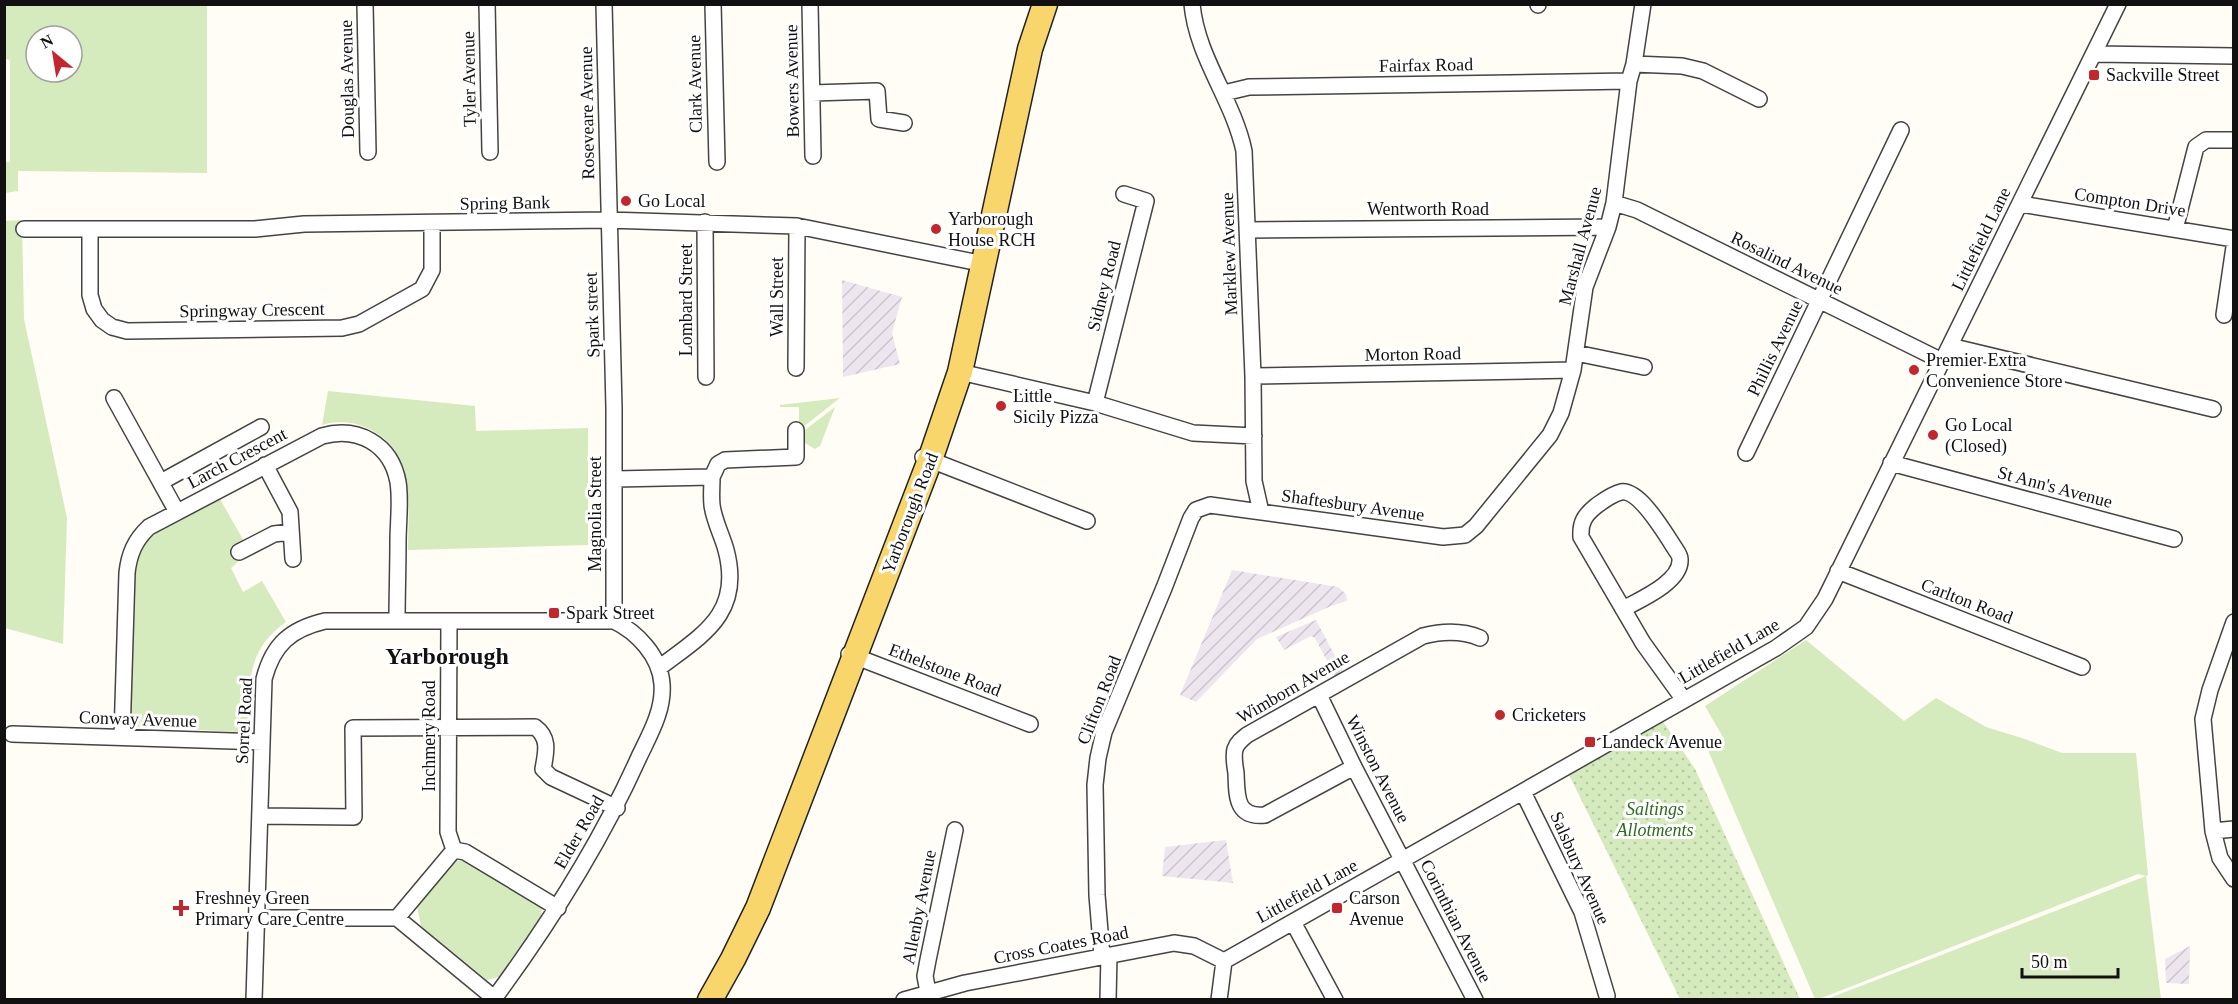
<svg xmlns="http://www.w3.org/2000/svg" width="2238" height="1004" viewBox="0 0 2238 1004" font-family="'Times New Roman',serif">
  <defs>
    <pattern id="industrial-furrows" width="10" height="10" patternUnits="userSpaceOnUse" patternTransform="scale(1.5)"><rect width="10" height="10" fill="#eee6ef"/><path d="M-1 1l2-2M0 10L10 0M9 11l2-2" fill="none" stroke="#cbc4cc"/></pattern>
    <pattern id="garden-dots" width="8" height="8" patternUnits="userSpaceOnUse" patternTransform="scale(1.5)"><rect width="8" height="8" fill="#d5ebbd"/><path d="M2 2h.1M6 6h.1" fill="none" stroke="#b6c8a1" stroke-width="1.8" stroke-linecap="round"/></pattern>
  </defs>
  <rect width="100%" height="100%" fill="#fffdf5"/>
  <path fill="url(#industrial-furrows)" d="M842 280 902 297 892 333 900 364 843 377Z
    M1232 570 1338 587 1346 594 1347 601 1331 606 1257 639 1196 702 1180 695Z
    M1316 620 1343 671 1335 676 1315 638 1311 636 1284 650 1276 637Z
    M1226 840 1233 883 1162 876 1165 847Z
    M2190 946 2189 984 2166 983 2165 959Z"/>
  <path fill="#d5ebbd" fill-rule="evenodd" d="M5 4 207 5V173L18 171V191L5 193V162H10V60L5 59ZM36 36H72V72H36Z
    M22 220 24 319 67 518 63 644 5 628 4 221Z
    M328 391 475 406 476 431 588 428V545L408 550C408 505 417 450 367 428 353 421 336 420 322 425Z
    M840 398 803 427 799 428V407H780V405Z
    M835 407 820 446 815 449 805 443V430Z
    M220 499 245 543 232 550 238 562 231 568 243 592 262 581 286 622C245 651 250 684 248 729L241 732 135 727 131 722 129 716 132 568 145 542 160 530Z
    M1806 640 1904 721 1936 698 1986 727 2025 739 2062 753H2136L2148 875 2146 876 2161 999H1827L2146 876 2138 874 1819 999H1815L1708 750 1724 739 1705 706Z
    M466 860 542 908 540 924 502 976 487 980 421 926 417 907 454 861Z"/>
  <path fill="url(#garden-dots)" d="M1662 720 1695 769 1800 999H1680L1569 775Z"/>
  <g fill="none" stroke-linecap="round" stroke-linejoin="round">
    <g stroke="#444" stroke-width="18">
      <path id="street" d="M365 4 368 152
        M487 4 490 152
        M604 4 614 408V621
        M713 4 717 162
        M810 4 813 156
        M1192 4C1197 58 1233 99 1244 151L1253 376 1254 481 1261 512
        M1538 4V5
        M2095 54 2234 56
        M1634 64 1682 66 1703 71 1759 99
        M812 93 877 91 879 119 904 123
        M1224 93 1249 87 1629 81
        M1614 203 1637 210 1942 361
        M2021 204 2234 239
        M705 222 706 377
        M24 229H255L304 224 608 220 797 226 984 264
        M90 229V295L94 309 102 320 112 327 127 331 342 328 359 324 422 289 432 270V224
        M2175 229 2196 147 2206 140H2234
        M1247 230 1608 227
        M2224 315 2234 247
        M1950 346 2213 409
        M1576 353 1644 367
        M796 368 797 226
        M960 372 1095 403 1193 433 1254 436
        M1253 376 1573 370
        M114 398 177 512
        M1095 403 1146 201 1124 194
        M1746 453 1901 130
        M923 457 1087 521
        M1891 463 2174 539
        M265 465 290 512 293 559
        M615 479 712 477 718 464 725 460 796 457V430
        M161 482 261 427
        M239 552 274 534 291 532
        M1838 571 2082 667
        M1623 609C1639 600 1682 582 1680 559 1680 556 1678 553 1676 550 1666 535 1640 489 1621 492 1612 494 1603 501 1596 506 1585 515 1580 522 1581 537L1643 643 1684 700
        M449 622 448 832 454 850
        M2234 622 2210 690 2203 719 2213 831 2220 858 2234 879
        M849 654 1030 724
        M659 668C702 635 743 614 726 550 722 535 714 521 712 505 711 496 712 486 712 477
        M1319 695 1354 767 1475 1000
        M12 734 262 742
        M122 737 127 573C129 554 135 540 149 527L322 436C358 426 391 444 398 482 401 501 398 522 398 542 398 568 397 595 397 621
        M1354 767 1265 815C1235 818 1237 795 1236 773 1235 766 1233 757 1235 749 1237 743 1242 739 1247 735L1423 636C1443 631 1461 630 1480 638
        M1523 792 1582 912 1607 996
        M260 816 354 817 353 728 535 727C550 738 546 752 543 769L551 777 617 808
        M2213 831 2234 829
        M256 918H397
        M1293 922 1335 1000
        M1102 956 1097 895 1095 785 1098 758 1104 732 1164 588 1191 518 1196 510 1210 505 1443 537 1465 535 1476 526 1550 435 1561 413 1573 370 1585 287 1608 227 1614 203 1629 81 1634 64 1643 4
        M1224 961 1776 648 1806 627 1825 599 2118 4
        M928 992 925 976 928 960 955 830
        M494 998 397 918 454 850 465 852 558 908
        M254 1000 264 679C273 644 291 629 325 621H614C637 632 660 656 662 684 664 710 650 734 639 757 600 844 550 923 493 1000
        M904 1000 965 983 1174 943 1194 946 1224 961
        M1108 1000 1109 955
        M1219 1000 1224 961"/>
    </g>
    <g stroke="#222" stroke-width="27">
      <path id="primary" d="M710 1000 733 959 758 908 930 460 960 372 1030 49 1045 4"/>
    </g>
    <use href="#street" stroke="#fff" stroke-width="15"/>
    <use href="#primary" stroke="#f9d66b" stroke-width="24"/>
  </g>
  <g fill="#c4262e" stroke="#fff" stroke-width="2">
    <rect x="2088" y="69" width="12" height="12" rx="3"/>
    <circle cx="626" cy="201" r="6"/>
    <circle cx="936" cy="229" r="6"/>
    <circle cx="1914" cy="370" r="6"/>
    <circle cx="1001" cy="406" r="6"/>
    <circle cx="1933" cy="435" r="6"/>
    <rect x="548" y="607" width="12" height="12" rx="3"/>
    <circle cx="1500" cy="715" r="6"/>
    <rect x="1584" y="736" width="12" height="12" rx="3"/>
    <path d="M178 899h6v6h6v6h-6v6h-6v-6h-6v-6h6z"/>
    <rect x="1331" y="902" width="12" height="12" rx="3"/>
  </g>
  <g text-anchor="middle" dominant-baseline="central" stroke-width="6" stroke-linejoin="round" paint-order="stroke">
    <g font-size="18" fill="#111" stroke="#fff">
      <text transform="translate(1426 65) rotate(-1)">Fairfax Road</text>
      <text transform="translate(347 79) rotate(-91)">Douglas Avenue</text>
      <text transform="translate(469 79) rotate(-91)">Tyler Avenue</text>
      <text transform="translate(792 81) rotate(-91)">Bowers Avenue</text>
      <text transform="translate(695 84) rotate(-91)">Clark Avenue</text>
      <text transform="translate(587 113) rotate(-91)">Roseveare Avenue</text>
      <text transform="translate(2130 202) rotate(9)">Compton Drive</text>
      <text transform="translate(505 203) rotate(-1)">Spring Bank</text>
      <text x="1428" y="209">Wentworth Road</text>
      <text transform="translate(1981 239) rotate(-64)">Littlefield Lane</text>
      <text transform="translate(1580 246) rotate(-75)">Marshall Avenue</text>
      <text transform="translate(1229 254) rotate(-92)">Marklew Avenue</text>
      <text transform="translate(1787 263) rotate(26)">Rosalind Avenue</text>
      <text transform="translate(1104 286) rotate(-76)">Sidney Road</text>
      <text transform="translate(777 297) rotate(-90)">Wall Street</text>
      <text transform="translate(686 300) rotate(-90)">Lombard Street</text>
      <text transform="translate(252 310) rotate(-1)">Springway Crescent</text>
      <text transform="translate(592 315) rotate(-92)">Spark street</text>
      <text transform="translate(1775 348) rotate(-64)">Phillis Avenue</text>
      <text transform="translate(1413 354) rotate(-1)">Morton Road</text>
      <text transform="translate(237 458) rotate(-28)">Larch Crescent</text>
      <text transform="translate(2055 487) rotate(15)">St Ann's Avenue</text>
      <text transform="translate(1353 505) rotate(8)">Shaftesbury Avenue</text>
      <text transform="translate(910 513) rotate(-69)">Yarborough Road</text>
      <text transform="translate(595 514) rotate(-90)">Magnolia Street</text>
      <text transform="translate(1967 601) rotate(21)">Carlton Road</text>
      <text transform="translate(1729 651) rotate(-30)">Littlefield Lane</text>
      <text transform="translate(945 670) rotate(21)">Ethelstone Road</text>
      <text transform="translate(1293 687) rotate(-30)">Wimborn Avenue</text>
      <text transform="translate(1099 700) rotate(-69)">Clifton Road</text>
      <text transform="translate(138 719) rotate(2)">Conway Avenue</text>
      <text transform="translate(244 721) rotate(-87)">Sorrel Road</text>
      <text transform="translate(429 736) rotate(-90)">Inchmery Road</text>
      <text transform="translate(1378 769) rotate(63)">Winston Avenue</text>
      <text transform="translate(579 832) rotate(-60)">Elder Road</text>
      <text transform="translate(1580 868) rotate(66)">Salsbury Avenue</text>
      <text transform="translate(1307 891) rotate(-29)">Littlefield Lane</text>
      <text transform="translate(919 907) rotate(-79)">Allenby Avenue</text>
      <text transform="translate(1456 921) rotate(63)">Corinthian Avenue</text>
      <text transform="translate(1061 945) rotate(-11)">Cross Coates Road</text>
    </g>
    <g font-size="18" fill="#111" stroke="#fff" text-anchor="start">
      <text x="2106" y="75">Sackville Street</text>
      <text x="638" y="201">Go Local</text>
      <text x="948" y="219">Yarborough<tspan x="948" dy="21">House RCH</tspan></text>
      <text x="1926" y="360">Premier Extra<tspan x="1926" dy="21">Convenience Store</tspan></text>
      <text x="1013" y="396">Little<tspan x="1013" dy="21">Sicily Pizza</tspan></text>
      <text x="1945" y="425">Go Local<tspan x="1945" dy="21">(Closed)</tspan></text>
      <text x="566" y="613">Spark Street</text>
      <text x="1512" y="715">Cricketers</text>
      <text x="1602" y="742">Landeck Avenue</text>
      <text x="195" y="898">Freshney Green<tspan x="195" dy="21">Primary Care Centre</tspan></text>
      <text x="1349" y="898">Carson<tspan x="1349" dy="21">Avenue</tspan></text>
    </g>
    <g font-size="18" font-style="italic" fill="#2f6b1f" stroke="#fff">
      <text x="1655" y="809">Saltings<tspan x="1655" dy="21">Allotments</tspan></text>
    </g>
    <g font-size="24" font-weight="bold" fill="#111" stroke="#fff">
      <text x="447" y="656">Yarborough</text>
    </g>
  </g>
  <rect width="2238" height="1004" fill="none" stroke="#111111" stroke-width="12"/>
  <g transform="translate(54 54) rotate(330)"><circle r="28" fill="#ffffff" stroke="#a0a0a0" stroke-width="1.5"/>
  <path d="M0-4.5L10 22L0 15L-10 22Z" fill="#c4262e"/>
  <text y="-9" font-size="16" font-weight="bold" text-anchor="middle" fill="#111111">N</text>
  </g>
  <path d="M2022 968v9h96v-9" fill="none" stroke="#111111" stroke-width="3"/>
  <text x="2031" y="968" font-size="18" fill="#111111" stroke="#ffffff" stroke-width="4.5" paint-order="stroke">50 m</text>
</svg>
